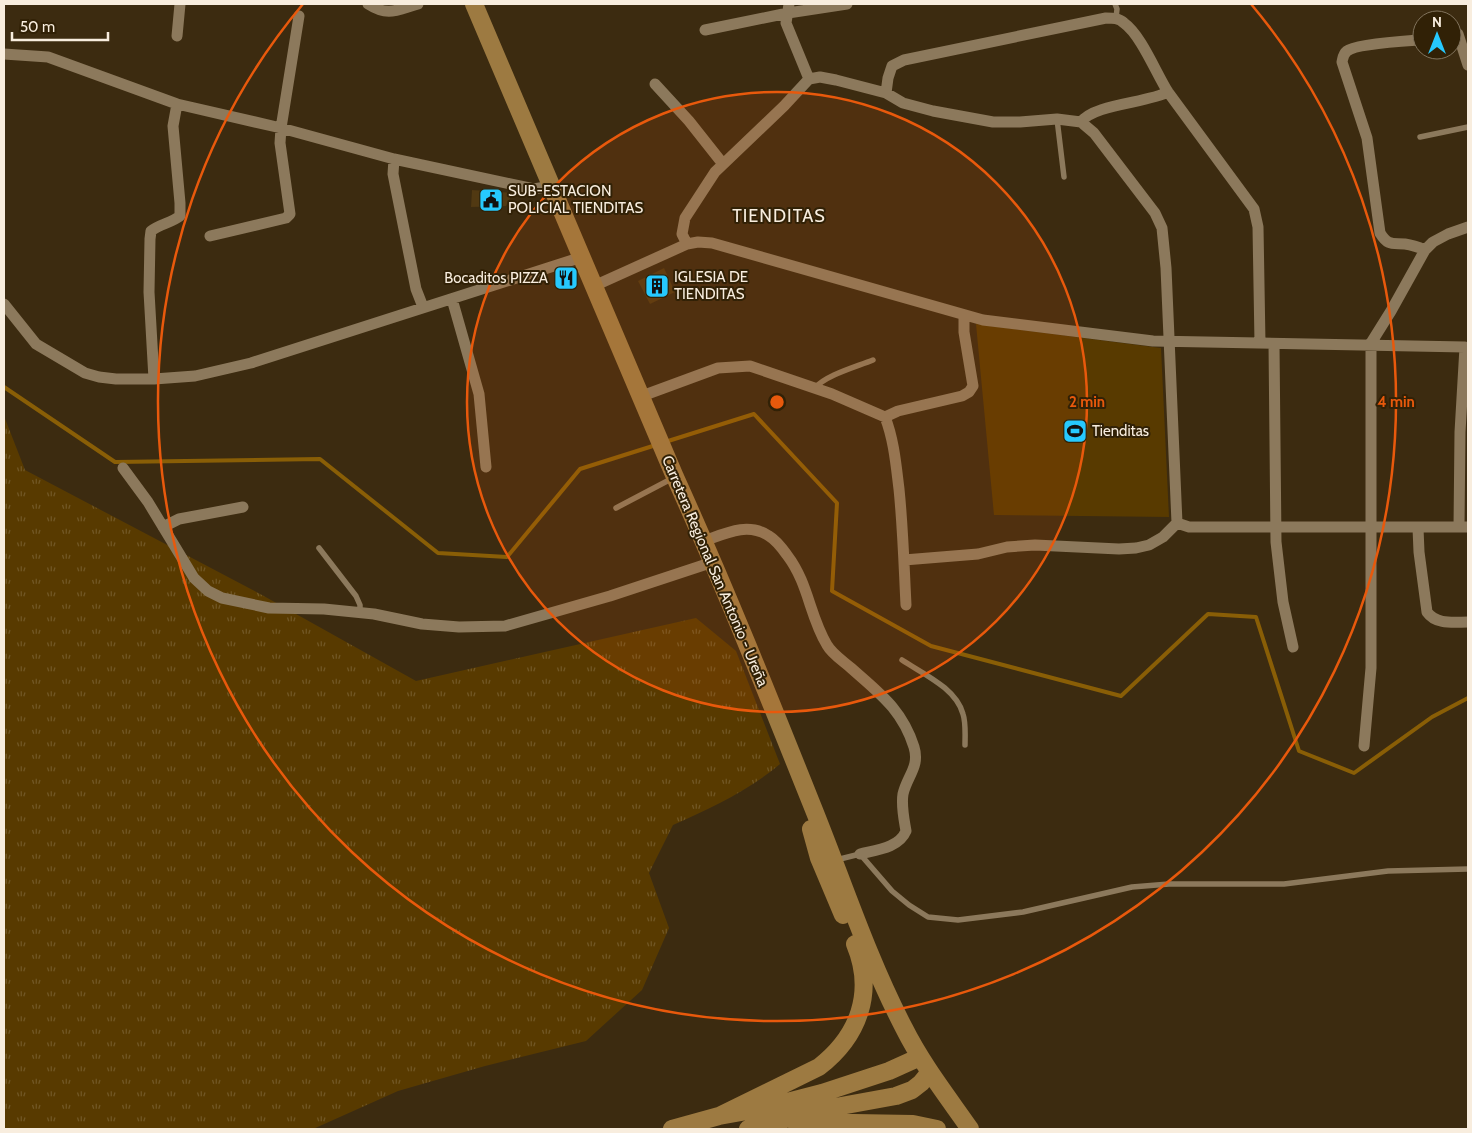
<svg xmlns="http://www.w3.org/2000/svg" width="1472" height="1133" viewBox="0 0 1472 1133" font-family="Cabin,sans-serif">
  <defs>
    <pattern id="grass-tufts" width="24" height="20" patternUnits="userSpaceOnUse" patternTransform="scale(1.25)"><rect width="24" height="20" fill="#583a00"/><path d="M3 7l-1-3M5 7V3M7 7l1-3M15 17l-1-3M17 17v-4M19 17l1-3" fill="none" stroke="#715725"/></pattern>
  </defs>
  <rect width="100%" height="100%" fill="#3c2b10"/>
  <path fill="url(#grass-tufts)" d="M4 416 25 470 262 595 416 681 696 618 736 651 780 764C748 791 711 808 673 825L649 873 669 928 642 990 586 1041 485 1066 398 1091 313 1129H4Z"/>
  <path fill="#583a00" d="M976 324 1161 348 1169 517 994 515Z"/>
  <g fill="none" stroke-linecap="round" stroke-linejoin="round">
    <path stroke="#895e06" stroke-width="4" d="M4 387 115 462 320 459 438 553 507 557 580 469 656 445
      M665 442 754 414 837 503 832 591 931 646 1121 696 1208 614 1256 617 1299 751 1354 773 1432 717 1468 698"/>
  </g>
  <path fill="#513912" d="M472 190 513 193 506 206 471 207Z
    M664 268 675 292 650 304 638 281Z"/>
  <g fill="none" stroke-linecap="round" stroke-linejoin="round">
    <path stroke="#8c795c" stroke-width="5.5" d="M1115 4 1117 9 1116 18
      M1057 119 1064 177
      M1420 137 1468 127
      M815 388C826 375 856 367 873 360
      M616 508 673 478
      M319 548 356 596 360 605V613
      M902 660C923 674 956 688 963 714 966 723 965 735 965 745
      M836 860 860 854 892 891 909 905 928 917 958 920 1023 912 1132 887 1169 884H1284L1388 871 1468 869"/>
    <path stroke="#8c795c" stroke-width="11" d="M368 4C388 17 397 10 418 4
      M789 4 786 23 809 79
      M705 30 788 13 847 4
      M1458 34 1468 65
      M177 36 180 4
      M1418 40C1404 41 1355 44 1347 51 1343 54 1343 58 1342 62L1367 138 1380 233C1388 246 1392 243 1405 244 1412 245 1418 247 1425 250
      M4 54 48 57 177 104 281 128 394 159 534 189 551 186
      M655 84 689 121 723 164
      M886 93 888 78 892 66 904 60 1106 18C1113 18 1119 18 1124 23 1141 35 1156 73 1168 92L1254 209 1258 227 1260 343
      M1081 122C1094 104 1147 103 1168 92
      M394 159 393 174 416 289 423 307
      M210 236 286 218 290 214 280 143 281 128 299 16
      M687 244 682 234 685 218 715 172 784 106 809 79 820 77 836 80 886 93 903 103 933 111 993 122H1020L1057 119 1081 122 1094 133 1155 213 1162 228 1166 268 1177 523 1163 537 1149 545 1136 548 1119 549 1035 545 1007 547 978 554 904 560
      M594 286 687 244 698 242 712 243 983 320 1153 341 1465 347 1460 432 1459 527
      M452 299 479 394 486 467
      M4 304 36 344 85 373 99 377 116 379H154L195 376 251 363 582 257
      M1274 344 1276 542 1283 602 1293 647
      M154 379 149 292 150 239 151 231C160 224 171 223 180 216V203L173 126 177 104
      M642 396 718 368 750 366 832 394 885 417C894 440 896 465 899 489 903 528 904 566 906 605
      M885 417 898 411 962 396 969 392 973 386 964 332V315
      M123 468 148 502 194 578 208 591 222 598 269 608 324 609 374 614 422 624 459 627 505 626 610 596 713 562
      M1177 523 1189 527H1468
      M163 527 179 519 243 507
      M1418 528 1419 552 1427 612C1436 625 1454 622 1468 622
      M704 541C726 533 748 522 769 536 776 540 782 548 787 555 809 584 809 615 827 645 832 654 843 661 851 668 879 693 902 709 914 747 920 767 907 776 903 794 901 806 904 819 906 831 899 848 876 850 860 854
      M1364 746 1371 668V343L1391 311 1425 250 1433 242 1448 234 1468 227"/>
    <path stroke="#9d7a41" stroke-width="18" d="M474 4 675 477C724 585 768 695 812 805 842 879 867 957 904 1028 922 1064 947 1096 970 1129
      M811 829 819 858 843 915
      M719 1116 819 1067C859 1036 875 992 855 944
      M795 1122 913 1124 937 1129
      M672 1129 719 1116 768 1107 822 1093 889 1071 920 1057
      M748 1129 819 1110 896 1096 912 1090 921 1083 930 1072"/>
  </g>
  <circle cx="777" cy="402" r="310" fill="#e8590c" fill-opacity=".12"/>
  <g fill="none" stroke="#e8590c" stroke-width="2.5">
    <circle cx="777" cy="402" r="310"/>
    <path d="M1251 4A619 619 0 1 1 303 4"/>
  </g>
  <defs>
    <g id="civic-square" transform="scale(1.25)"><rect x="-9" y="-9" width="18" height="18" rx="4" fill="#26c9fe" stroke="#312106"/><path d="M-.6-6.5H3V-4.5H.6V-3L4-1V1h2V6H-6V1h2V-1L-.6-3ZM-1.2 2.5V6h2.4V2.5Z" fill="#111"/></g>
    <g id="restaurant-square" transform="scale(1.25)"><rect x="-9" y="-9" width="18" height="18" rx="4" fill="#26c9fe" stroke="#312106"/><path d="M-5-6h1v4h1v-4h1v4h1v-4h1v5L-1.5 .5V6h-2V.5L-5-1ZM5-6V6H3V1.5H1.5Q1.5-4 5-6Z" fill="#111"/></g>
    <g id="building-square" transform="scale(1.25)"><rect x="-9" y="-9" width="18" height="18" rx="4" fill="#26c9fe" stroke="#312106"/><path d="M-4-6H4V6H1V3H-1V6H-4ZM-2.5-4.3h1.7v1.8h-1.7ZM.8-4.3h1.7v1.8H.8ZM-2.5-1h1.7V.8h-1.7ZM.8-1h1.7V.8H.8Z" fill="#111"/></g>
    <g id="stadium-square" transform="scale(1.25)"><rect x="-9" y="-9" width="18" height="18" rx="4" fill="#26c9fe" stroke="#312106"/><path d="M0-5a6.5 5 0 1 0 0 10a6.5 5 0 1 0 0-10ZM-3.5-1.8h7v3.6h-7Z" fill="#111"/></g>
  </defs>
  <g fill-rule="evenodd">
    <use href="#civic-square" x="491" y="200"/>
    <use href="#restaurant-square" x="566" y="278"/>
    <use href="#building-square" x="657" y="286"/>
    <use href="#stadium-square" x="1075" y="431"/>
  </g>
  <g text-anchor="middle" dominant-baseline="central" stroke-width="4" stroke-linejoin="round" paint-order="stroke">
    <g font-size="15" fill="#f8edde" stroke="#312106" text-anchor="start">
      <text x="508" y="191">SUB-ESTACION<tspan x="508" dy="17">POLICIAL TIENDITAS</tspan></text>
      <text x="674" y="277">IGLESIA DE<tspan x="674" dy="17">TIENDITAS</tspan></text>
      <text x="548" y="278" text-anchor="end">Bocaditos PIZZA</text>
      <text x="1092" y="431">Tienditas</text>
    </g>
    <g font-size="15" fill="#f8edde" stroke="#312106">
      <text transform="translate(715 571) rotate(67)">Carretera Regional San Antonio - Ureña</text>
    </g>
    <g font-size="18" letter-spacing="1" fill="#f8edde" stroke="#312106">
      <text x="779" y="216">TIENDITAS</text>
    </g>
  </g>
  <circle cx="777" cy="402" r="8" fill="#e8590c" stroke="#312106" stroke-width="2.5"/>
  <g font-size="15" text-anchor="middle" font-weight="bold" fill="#e8590c" stroke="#312106" stroke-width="4" stroke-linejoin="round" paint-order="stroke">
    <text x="1087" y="407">2 min</text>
    <text x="1396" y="407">4 min</text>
  </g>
  <rect width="1472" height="1133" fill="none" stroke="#f8edde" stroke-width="10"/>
  <g transform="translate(1437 35)"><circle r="24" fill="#312106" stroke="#81735c"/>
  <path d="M0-4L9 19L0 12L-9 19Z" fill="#26c9fe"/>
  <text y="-8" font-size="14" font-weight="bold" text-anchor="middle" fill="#f8edde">N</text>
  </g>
  <path d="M12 32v8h96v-8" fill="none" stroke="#f8edde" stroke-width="2.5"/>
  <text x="20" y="32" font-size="15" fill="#f8edde" stroke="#312106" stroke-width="4" paint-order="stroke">50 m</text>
</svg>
